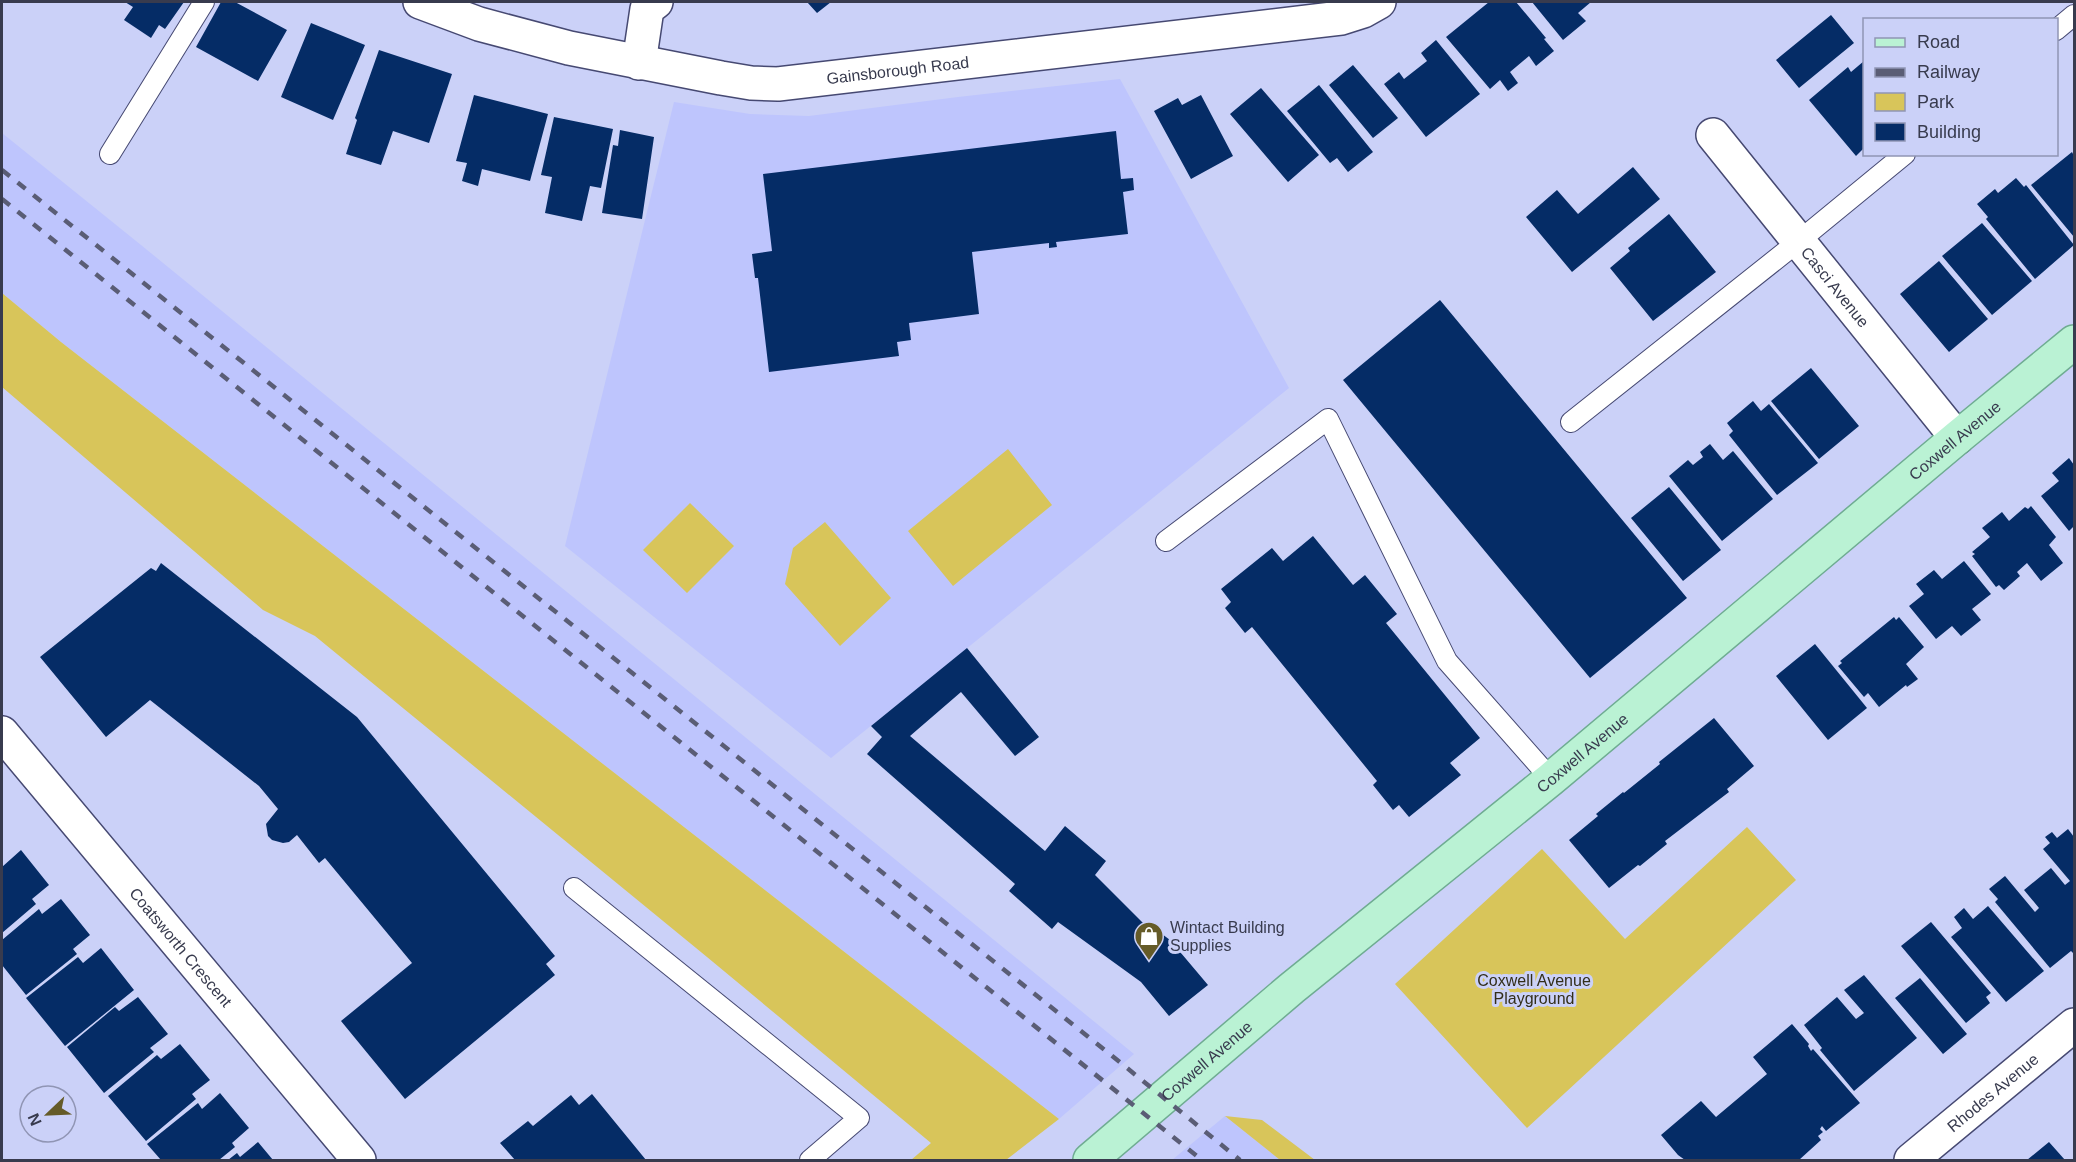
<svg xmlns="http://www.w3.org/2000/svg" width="2076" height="1162" viewBox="0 0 2076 1162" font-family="Arial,sans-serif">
  <rect width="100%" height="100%" fill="#cbd1f8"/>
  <path fill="#bec5fd" d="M1120 79 1289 388 831 758 565 546 674 102 750 114 809 116 958 97Z
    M2 133 141 245 1134 1054 1059 1119 61 342 2 293Z
    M1225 1116 1280 1160H1172Z"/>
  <path fill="#d8c55a" d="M2 293 61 342 1059 1119 1006 1160H911L931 1143 707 957 315 636 263 610 2 387Z
    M1008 449 1052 505 953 586 908 531Z
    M690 503 734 546 687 593 643 550Z
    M825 522 891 598 840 646 785 584 793 548Z
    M1747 827 1796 880 1527 1128 1395 984 1542 849 1625 939Z
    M1225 1116 1262 1120 1315 1160H1280Z"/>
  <path fill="#052c66" d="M125 2H184L165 29 159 25 151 38 124 20 133 7Z
    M221 2H235L287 30 258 81 196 47Z
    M807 2H831L817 13Z
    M1489 2H1516L1546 38 1544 39 1554 51 1536 66 1529 56 1510 72 1518 83 1508 91 1500 80 1490 89 1446 37Z
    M1532 2H1591L1578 13 1586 21 1563 40Z
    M1831 15 1854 43 1799 88 1776 60Z
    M311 23 365 45 333 120 281 97Z
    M1436 40 1480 94 1426 137 1384 84 1399 72 1404 79 1427 61 1421 53Z
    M379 50 452 74 429 143 393 131 381 165 346 154 357 120 355 118Z
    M1864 61V148L1856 156 1809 100 1848 67 1851 72Z
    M1353 65 1398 118 1373 138 1329 85Z
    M1319 85 1373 152 1348 172 1337 158 1330 163 1287 111Z
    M1261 88 1319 155 1288 182 1230 114Z
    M474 95 548 114 530 181 482 169 478 186 462 181 467 163 456 161Z
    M1201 95 1233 156 1191 179 1154 111 1178 98 1182 105Z
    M554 117 613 129 601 188 590 186 582 221 545 213 552 177 541 175Z
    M620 130 654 137 642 219 602 213 613 145 618 146Z
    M1116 131 1121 179 1133 178 1134 190 1123 192 1128 234 1056 242 1057 247 1049 248V243L972 252 979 314 909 323 911 340 897 342 899 356 769 372 758 278H755L752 254 772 251 763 174Z
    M2072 152 2074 156V237L2031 185Z
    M1633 167 1660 199 1572 272 1526 217 1557 190 1578 214Z
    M2016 178 2024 187 2026 185 2074 245 2035 279 1986 219 1988 217 1977 204 1995 189 1998 193Z
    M1669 214 1716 272 1653 321 1610 268 1630 251 1628 248Z
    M1982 223 2032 281 1992 315 1942 256Z
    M1939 261 1988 319 1949 352 1900 294Z
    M1440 300 1687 598 1590 678 1343 380Z
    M1811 368 1859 426 1819 459 1771 401Z
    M1753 401 1761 411 1769 404 1818 463 1777 495 1729 435 1733 431 1727 423Z
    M1710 444 1723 460 1733 451 1773 499 1722 541 1669 476 1688 460 1693 465 1703 457 1700 452Z
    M2069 458 2074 465V526L2069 531 2041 496 2059 481 2052 473Z
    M1669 487 1721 550 1683 581 1631 518Z
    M2031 506 2056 537 2049 545 2063 563 2041 581 2027 563 2017 572 2020 576 2004 590 1999 585 1996 587 1972 556 1975 554 1972 552 1990 537 1982 528 2002 512 2009 521 2025 507 2028 509Z
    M1313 536 1353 585 1365 575 1397 614 1386 623 1480 738 1450 763 1461 775 1409 817 1399 805 1393 810 1373 785 1377 781 1252 627 1245 633 1225 608 1231 602 1221 589 1272 548 1283 561Z
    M1964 561 1991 594 1972 609 1981 620 1961 636 1952 626 1936 639 1909 606 1924 594 1916 584 1934 570 1942 579Z
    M161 563 357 717 555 956 546 964 555 975 405 1099 341 1021 412 963 325 858 319 863 297 835 289 842 283 843 272 840 268 836 266 824 278 809 259 786 150 700 106 737 40 657 151 568 156 571Z
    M1894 617 1896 620 1899 617 1924 647 1906 664 1918 679 1907 687 1906 685 1879 707 1868 693 1864 697 1838 666 1842 663 1840 661Z
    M1815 644 1867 708 1828 740 1776 676Z
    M967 648 1039 737 1015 756 961 692 910 736 1045 851 1065 826 1106 861 1095 875 1147 927 1150 925 1170 940 1208 985 1169 1016 1141 982 1058 922 1052 929 1009 891 1015 884 867 754 882 737 871 726Z
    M1714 718 1754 766 1727 789 1729 792 1665 841 1667 844 1640 866 1638 865 1609 888 1569 840 1598 816 1596 814 1623 792 1624 793 1660 764 1659 762Z
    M2068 829 2074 837V952L2073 953 2071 951 2050 968 1995 902 1998 899 1989 889 2005 876 2035 912 2039 908 2024 890 2051 868 2065 885 2070 881 2043 849 2050 843 2045 837 2052 832 2057 838Z
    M21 850 49 885 32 899 36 904 2 933V867Z
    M61 899 90 935 73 949 77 954 26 995 2 965V940L39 909 42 914Z
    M1988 906 2044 971 2006 1002 1951 937 1962 928 1954 917 1964 908 1973 919Z
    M1931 922 1991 993 1986 997 1990 1003 1966 1023 1901 946Z
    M101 948 134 990 65 1046 26 998 78 957 83 963Z
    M1864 975 1917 1038 1854 1091 1820 1050 1822 1048 1804 1025 1837 997 1856 1019 1864 1013 1844 990Z
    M1920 978 1967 1034 1943 1054 1895 998Z
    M138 997 168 1034 150 1048 154 1052 104 1093 67 1047 115 1007 119 1011Z
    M1792 1024 1809 1044 1808 1046 1811 1051 1813 1049 1860 1103 1826 1131 1822 1126 1820 1129 1823 1132 1818 1136 1821 1140 1799 1160H1685L1678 1155 1661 1135 1701 1101 1716 1117 1767 1074 1753 1057Z
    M180 1044 210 1080 192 1094 196 1099 146 1141 108 1096 157 1055 161 1059Z
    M220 1093 249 1128 232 1143 235 1147 219 1160H161L147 1144 198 1103 202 1109Z
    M592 1094 646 1160H515L500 1143 528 1121 533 1126 571 1095 579 1105Z
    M258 1142 273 1160H228L237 1153 240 1157Z
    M2049 1142 2065 1160H2027Z"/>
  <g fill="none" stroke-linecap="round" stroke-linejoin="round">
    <g stroke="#464972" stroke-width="22">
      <path id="lane" d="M2056 30 2074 15
        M110 154 204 2
        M1571 422 1799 241 1905 154
        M1166 541 1328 419 1447 661 1551 779
        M574 888 859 1118 810 1160"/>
    </g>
    <g stroke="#464972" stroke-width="36">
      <g id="street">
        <path id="s1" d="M420 2 479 24 569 48 721 78 751 83 778 84 1341 18 1363 11 1379 2"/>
        <path d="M639 63 647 9 656 2"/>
        <path id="s2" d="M1713 135 1957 438"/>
        <path id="s3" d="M2 733 359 1160"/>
        <path id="s4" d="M1911 1160 2074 1025"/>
      </g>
    </g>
    <g stroke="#6fac92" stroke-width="36">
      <g id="primary">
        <path id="s5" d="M1090 1160 1292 988 1551 779 1957 438 2074 342"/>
      </g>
    </g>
    <use href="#lane" stroke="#fff" stroke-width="20"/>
    <use href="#street" stroke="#fff" stroke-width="33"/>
    <use href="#primary" stroke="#baf2d4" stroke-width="33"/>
    <path stroke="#5a5d75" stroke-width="4.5" stroke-dasharray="10 10" stroke-linecap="butt" d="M2 170 1116 1059 1240 1160
      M2 199 1202 1160"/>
  </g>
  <defs>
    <g id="shop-pin" transform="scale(1.5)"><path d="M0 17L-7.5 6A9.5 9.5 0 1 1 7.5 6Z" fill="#655b28" stroke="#cbd1f8"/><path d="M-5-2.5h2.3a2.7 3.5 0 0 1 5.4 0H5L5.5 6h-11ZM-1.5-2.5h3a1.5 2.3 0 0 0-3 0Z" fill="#fff"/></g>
  </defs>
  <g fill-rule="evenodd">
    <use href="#shop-pin" x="1149" y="936"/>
  </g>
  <g text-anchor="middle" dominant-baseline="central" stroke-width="6" stroke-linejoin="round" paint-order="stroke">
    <g font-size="16" fill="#383b4e" stroke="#cbd1f8">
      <text stroke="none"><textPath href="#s1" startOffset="489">Gainsborough Road</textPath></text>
      <text stroke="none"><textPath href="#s2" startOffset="195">Casci Avenue</textPath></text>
      <text stroke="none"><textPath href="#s5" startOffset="1125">Coxwell Avenue</textPath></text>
      <text stroke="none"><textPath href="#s5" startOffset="639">Coxwell Avenue</textPath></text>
      <text stroke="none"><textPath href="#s3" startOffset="279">Coatsworth Crescent</textPath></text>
      <text stroke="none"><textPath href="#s5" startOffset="153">Coxwell Avenue</textPath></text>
      <text stroke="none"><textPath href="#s4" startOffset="106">Rhodes Avenue</textPath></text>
    </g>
    <g font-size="16" fill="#383b4e" stroke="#cbd1f8" text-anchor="start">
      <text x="1170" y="927">Wintact Building<tspan x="1170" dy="18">Supplies</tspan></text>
    </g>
    <g font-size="16" fill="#322e1a" stroke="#cbd1f8">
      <text x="1534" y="980">Coxwell Avenue<tspan x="1534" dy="18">Playground</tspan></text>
    </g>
  </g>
  <rect width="2076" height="1162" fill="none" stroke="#383b4e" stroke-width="6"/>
  <rect x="1863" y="18" width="195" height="138" fill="#cbd1f8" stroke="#9095b4" stroke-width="1.5"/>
  <rect x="1875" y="38" width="30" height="9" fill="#baf2d4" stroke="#9095b4" stroke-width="1.5"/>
  <text x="1917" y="48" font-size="18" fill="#383b4e">Road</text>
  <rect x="1875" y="68" width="30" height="9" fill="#5a5d75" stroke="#9095b4" stroke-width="1.5"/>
  <text x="1917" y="78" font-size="18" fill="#383b4e">Railway</text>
  <rect x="1875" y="93" width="30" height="18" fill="#d8c55a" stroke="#9095b4" stroke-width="1.5"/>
  <text x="1917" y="108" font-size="18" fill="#383b4e">Park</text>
  <rect x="1875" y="123" width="30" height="18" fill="#052c66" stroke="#9095b4" stroke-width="1.5"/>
  <text x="1917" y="138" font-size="18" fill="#383b4e">Building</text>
  <g transform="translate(48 1114) rotate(247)"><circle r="28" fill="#cbd1f8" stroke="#9095b4" stroke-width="1.5"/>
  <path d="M0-4.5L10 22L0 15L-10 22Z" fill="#655b28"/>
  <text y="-9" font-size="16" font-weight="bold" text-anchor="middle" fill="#383b4e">N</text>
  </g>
</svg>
